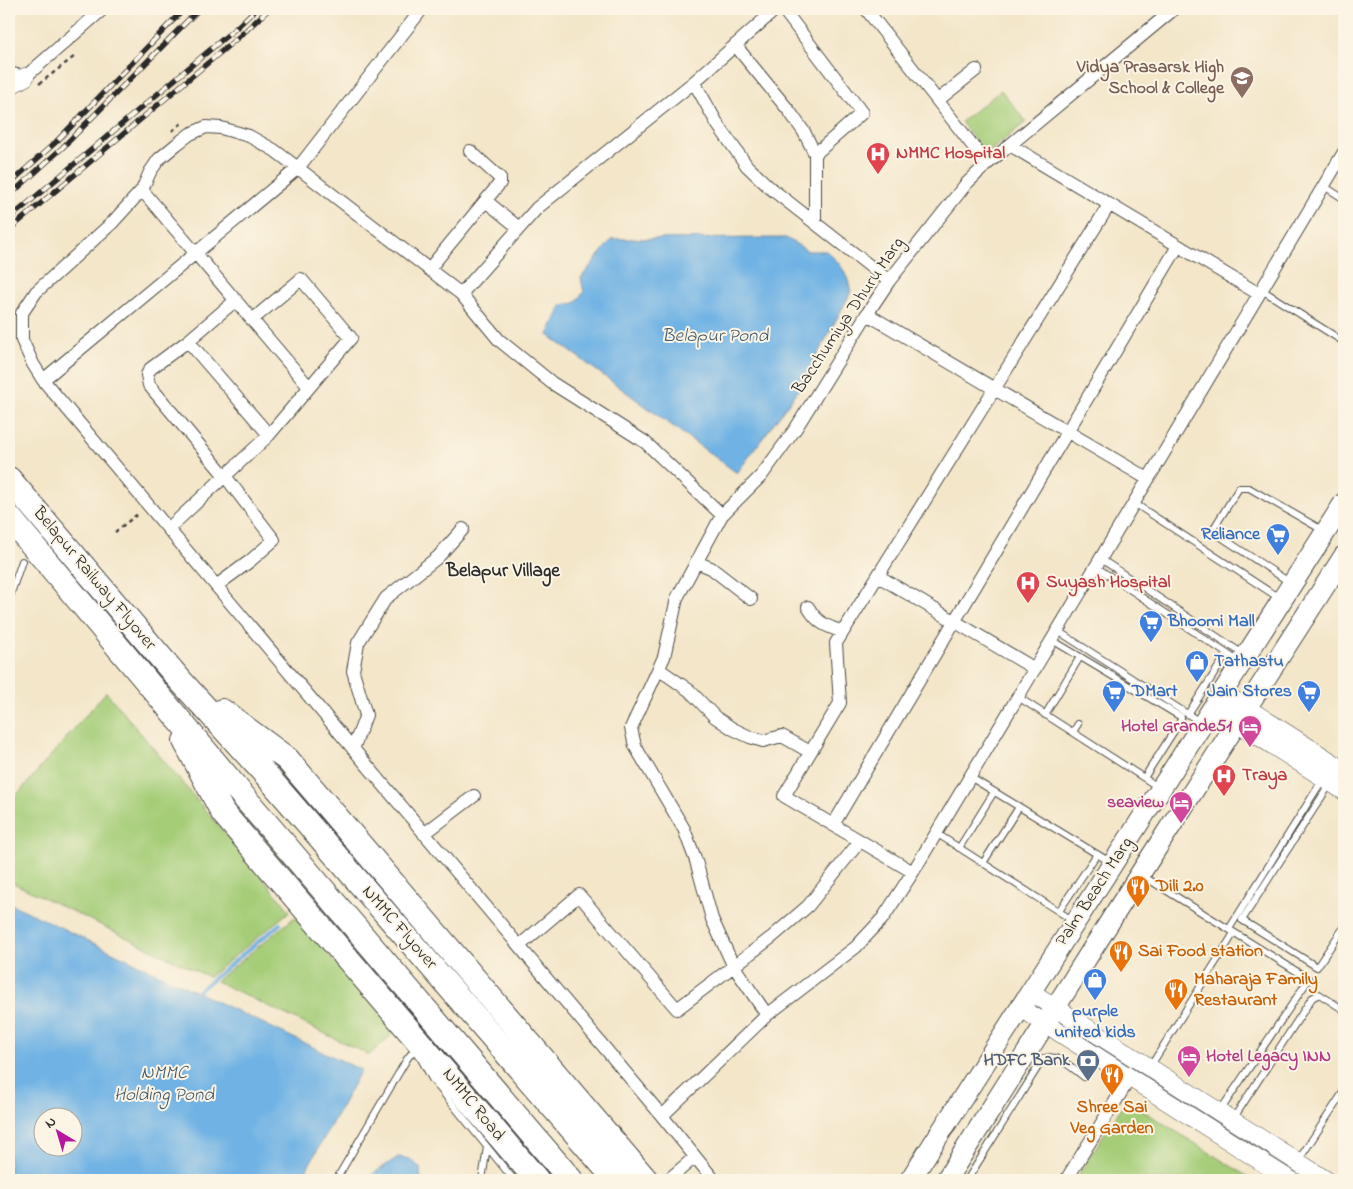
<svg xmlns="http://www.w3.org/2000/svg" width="1353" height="1189" viewBox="0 0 1353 1189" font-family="'Indie Flower',sans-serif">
  <rect width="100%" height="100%" fill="#fcf5e5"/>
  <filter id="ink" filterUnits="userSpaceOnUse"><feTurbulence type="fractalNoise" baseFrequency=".02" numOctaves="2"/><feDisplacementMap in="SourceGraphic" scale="10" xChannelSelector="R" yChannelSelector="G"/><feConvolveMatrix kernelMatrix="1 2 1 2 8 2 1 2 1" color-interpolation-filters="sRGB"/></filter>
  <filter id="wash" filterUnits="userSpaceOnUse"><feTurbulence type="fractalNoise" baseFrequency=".0096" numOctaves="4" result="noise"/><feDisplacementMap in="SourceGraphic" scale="20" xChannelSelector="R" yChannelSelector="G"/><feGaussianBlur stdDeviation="1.12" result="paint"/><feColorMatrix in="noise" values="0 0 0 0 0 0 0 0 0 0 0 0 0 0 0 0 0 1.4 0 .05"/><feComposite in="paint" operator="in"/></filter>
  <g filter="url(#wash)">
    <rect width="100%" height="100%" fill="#f3e6c9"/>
    <path fill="#a5cd78" stroke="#687c52" d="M1001 90 1026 122 986 154 961 122Z
      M106 692 290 911 209 977 9 881V804Z
      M295 917 396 1031 369 1055 216 981Z
      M1126 1100 1253 1180H1075Z"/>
    <path fill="#6fb2e4" stroke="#4d6e88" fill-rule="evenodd" d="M786 238 808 251H826C841 264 847 272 851 292L799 389 737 473 548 335 562 305 575 303 584 292 581 278 612 239Z
      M9 903 361 1070 301 1180H9ZM42 1116H72V1146H42Z
      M398 1157 410 1159 420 1168 421 1180H364Z"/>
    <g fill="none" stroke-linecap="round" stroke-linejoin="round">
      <path stroke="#6fb2e4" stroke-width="4" d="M197 992 280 924"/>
    </g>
  </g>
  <g filter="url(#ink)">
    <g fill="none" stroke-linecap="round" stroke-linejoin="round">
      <g stroke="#494743" stroke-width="8">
        <path id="lane" d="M1324 186 1344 199
          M1262 290 1344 342
          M1134 503 1279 598
          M1101 559 1243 654
          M1096 567 1238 661
          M1289 582 1212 531 1239 488H1249L1324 531
          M9 599 22 561
          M1058 631 1200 722
          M1052 640 1181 717V720L1144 778
          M1018 697 1158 787
          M1188 714 1227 654
          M1045 715 1080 657
          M1073 732 1078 724
          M970 777 1110 862
          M1330 784 1242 920 1317 967 1344 927
          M936 833 1072 920
          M959 848 994 792
          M983 863 1019 807
          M1143 876 1309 979 1220 1111
          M1059 911 1097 854
          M1229 929 1323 779
          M1344 965 1342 975 1344 984
          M420 1057 432 1079 514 1180
          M1150 1067 1234 933
          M1233 1119 1312 998 1319 994 1344 1010
          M1298 1161 1344 1091
          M336 1180 407 1059 417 1046
          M482 1180 487 1147
          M967 1180 1043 1059C1057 1052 1073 1069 1084 1077"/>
      </g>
      <g stroke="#494743" stroke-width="14">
        <path id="street" d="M783 9 862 113 815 154
          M866 9 987 164
          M735 45 790 112 804 132 815 154V222
          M9 73 25 77 103 9
          M694 82 718 125 747 166 769 187 889 281
          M938 100 976 70
          M1010 145 1259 294
          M142 190 309 387
          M486 201 519 228
          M429 269 500 183V178L470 151
          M461 294 537 208 694 82 776 9
          M867 314 1148 479
          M188 341 269 435
          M43 380 298 168 422 9
          M168 529 269 435 351 338 301 279 252 320
          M696 562 711 568 751 599
          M878 576 1035 669
          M216 586 250 561 274 540 225 476 149 385 147 375 150 369 188 341 236 300
          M808 607C818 624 826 626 843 632
          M660 670 690 691 715 717 733 729 750 737 763 741 782 736 810 752
          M353 749 366 715 353 671 358 643 386 598 438 557 463 529
          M833 825 1178 246
          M424 834 474 796
          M913 872 784 796 840 703 836 643 1109 205
          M519 946 579 895 677 1009 772 937 808 906 860 841
          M767 1015 733 965 712 919 696 861 684 829 635 746 631 728 664 657 677 598 722 515 762 475 796 428 867 314 889 281 966 184 987 164 1174 9
          M662 1116 43 380 33 364 22 340V313L36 292 112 223 142 190 150 172 159 159 177 144 190 134 206 127 221 128 249 136 274 150 298 168 461 294 499 340 552 383 645 442 722 515
          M668 1180 695 1157
          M714 1180 662 1116 767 1015 856 947 883 918 913 872 1344 152
          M1066 1180 1130 1078"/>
      </g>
      <g stroke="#494743" stroke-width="19">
        <path id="secondary" d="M9 86 25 77
          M1223 693 1344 770
          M1213 707 1344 791
          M1031 992 1326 1180
          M1021 1008 1290 1180"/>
      </g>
      <g stroke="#494743" stroke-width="22">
        <path id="primary" d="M910 1180 1344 503
          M946 1180 1140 874 1344 556"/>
      </g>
      <g stroke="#494743" stroke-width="26">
        <path id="highway" d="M9 479 179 679 267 776 616 1180
          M9 517 243 796 571 1180
          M222 711 287 759 646 1180
          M185 741 223 813 537 1180"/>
      </g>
      <path stroke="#494743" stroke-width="2.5" stroke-dasharray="4 4" stroke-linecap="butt" d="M39 84 75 56
        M172 131 182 123
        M115 532 139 513"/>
      <use href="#lane" stroke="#fff" stroke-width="6"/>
      <use href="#street" stroke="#fff" stroke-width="12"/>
      <use href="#secondary" stroke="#fff" stroke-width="18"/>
      <use href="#primary" stroke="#fff" stroke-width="20"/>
      <use href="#highway" stroke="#fff" stroke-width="24"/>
      <g stroke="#2b2b2b" stroke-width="5.5">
        <path id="rail" d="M9 184 56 142 184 9
          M9 196 62 148 199 9
          M9 219 236 28 256 9
          M9 230 241 35 269 9"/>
      </g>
      <use href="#rail" stroke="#fcf5e5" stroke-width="4" stroke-dasharray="11" stroke-linecap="butt"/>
    </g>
  </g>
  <defs>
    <g id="university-pin" transform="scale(1.25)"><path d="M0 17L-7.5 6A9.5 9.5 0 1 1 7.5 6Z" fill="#8d6e63" stroke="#fcf5e5"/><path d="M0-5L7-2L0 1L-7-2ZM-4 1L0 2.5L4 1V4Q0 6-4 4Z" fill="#fff"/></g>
    <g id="hospital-pin" transform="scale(1.25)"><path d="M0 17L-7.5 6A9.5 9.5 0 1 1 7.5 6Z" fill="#e0444e" stroke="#fcf5e5"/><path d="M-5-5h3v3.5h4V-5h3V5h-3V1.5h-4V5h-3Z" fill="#fff"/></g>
    <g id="supermarket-pin" transform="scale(1.25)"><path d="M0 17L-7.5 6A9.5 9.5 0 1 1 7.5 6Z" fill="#3f7fe0" stroke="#fcf5e5"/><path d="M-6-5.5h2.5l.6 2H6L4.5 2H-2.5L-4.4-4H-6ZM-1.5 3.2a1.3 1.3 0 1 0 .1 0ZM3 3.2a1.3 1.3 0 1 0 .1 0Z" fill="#fff"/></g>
    <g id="shop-pin" transform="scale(1.25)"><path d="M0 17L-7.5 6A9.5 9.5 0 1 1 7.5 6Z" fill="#3f7fe0" stroke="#fcf5e5"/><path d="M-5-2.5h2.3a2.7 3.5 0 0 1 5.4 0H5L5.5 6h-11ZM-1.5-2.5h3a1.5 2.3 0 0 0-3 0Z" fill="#fff"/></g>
    <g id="hotel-pin" transform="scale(1.25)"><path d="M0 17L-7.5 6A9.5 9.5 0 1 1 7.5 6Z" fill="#d1479c" stroke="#fcf5e5"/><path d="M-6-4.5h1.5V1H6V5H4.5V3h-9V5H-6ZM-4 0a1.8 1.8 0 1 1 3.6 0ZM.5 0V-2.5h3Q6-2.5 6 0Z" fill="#fff"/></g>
    <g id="restaurant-pin" transform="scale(1.25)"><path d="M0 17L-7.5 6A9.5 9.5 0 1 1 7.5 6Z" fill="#e8710a" stroke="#fcf5e5"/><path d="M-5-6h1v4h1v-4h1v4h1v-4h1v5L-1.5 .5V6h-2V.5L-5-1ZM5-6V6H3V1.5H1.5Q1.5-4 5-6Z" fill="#fff"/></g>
    <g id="bank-pin" transform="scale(1.25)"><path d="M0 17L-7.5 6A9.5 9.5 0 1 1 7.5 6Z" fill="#5c6f8a" stroke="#fcf5e5"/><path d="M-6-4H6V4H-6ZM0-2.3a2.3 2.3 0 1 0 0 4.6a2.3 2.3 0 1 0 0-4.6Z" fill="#fff"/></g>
  </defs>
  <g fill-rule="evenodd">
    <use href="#university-pin" x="1242" y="78"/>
    <use href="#hospital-pin" x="878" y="154"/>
    <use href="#supermarket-pin" x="1278" y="535"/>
    <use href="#hospital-pin" x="1028" y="583"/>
    <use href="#supermarket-pin" x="1151" y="622"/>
    <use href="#shop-pin" x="1197" y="662"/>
    <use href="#supermarket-pin" x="1114" y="692"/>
    <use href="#supermarket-pin" x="1309" y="692"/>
    <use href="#hotel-pin" x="1250" y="727"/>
    <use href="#hospital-pin" x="1224" y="776"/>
    <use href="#hotel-pin" x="1181" y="803"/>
    <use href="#restaurant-pin" x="1138" y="887"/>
    <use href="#restaurant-pin" x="1121" y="952"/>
    <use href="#shop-pin" x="1095" y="980"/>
    <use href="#restaurant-pin" x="1176" y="990"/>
    <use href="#hotel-pin" x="1189" y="1057"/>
    <use href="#bank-pin" x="1088" y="1061"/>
    <use href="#restaurant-pin" x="1112" y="1075"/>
  </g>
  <g text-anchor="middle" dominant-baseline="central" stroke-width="4" stroke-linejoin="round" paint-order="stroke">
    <g font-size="18" font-weight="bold" fill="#785e54" stroke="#fcf5e5" text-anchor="end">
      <text x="1224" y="68">Vidya Prasarsk High<tspan x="1224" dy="21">School &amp; College</tspan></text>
    </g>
    <g font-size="18" font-weight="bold" fill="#be3a42" stroke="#fcf5e5" text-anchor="start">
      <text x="896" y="154">NMMC Hospital</text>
      <text x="1046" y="583">Suyash Hospital</text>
      <text x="1242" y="776">Traya</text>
    </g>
    <g font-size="18" fill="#2b2b2b" stroke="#fcf5e5">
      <text transform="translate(849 316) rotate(-56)">Bacchumiya Dhuru Marg</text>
      <text transform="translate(94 579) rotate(50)">Belapur Railway Flyover</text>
      <text transform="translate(1095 892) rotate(-57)">Palm Beach Marg</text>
      <text transform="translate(399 928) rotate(49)">NMMC Flyover</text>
      <text transform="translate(473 1105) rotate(51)">NMMC Road</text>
    </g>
    <g font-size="18" font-weight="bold" fill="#366cbe" stroke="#fcf5e5" text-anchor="start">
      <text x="1260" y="535" text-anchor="end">Reliance</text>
      <text x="1168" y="622">Bhoomi Mall</text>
      <text x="1214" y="662">Tathastu</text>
      <text x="1132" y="692">DMart</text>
      <text x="1292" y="692" text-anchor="end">Jain Stores</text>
      <text x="1095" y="1012" text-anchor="middle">purple<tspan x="1095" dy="21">united kids</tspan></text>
    </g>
    <g font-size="18" font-weight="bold" fill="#b23c85" stroke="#fcf5e5" text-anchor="end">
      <text x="1232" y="727">Hotel Grande51</text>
      <text x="1164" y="803">seaview</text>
      <text x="1206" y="1057" text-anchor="start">Hotel Legacy INN</text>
    </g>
    <g font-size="18" font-weight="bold" fill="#c56008" stroke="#fcf5e5" text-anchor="start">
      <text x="1156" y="887">Dili 2.0</text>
      <text x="1138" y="952">Sai Food station</text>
      <text x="1194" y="980">Maharaja Family<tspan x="1194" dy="21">Restaurant</tspan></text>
      <text x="1112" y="1108" text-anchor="middle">Shree Sai<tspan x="1112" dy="21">Veg Garden</tspan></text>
    </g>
    <g font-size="18" font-weight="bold" fill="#4e5e75" stroke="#fcf5e5" text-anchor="end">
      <text x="1070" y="1061">HDFC Bank</text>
    </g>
    <g font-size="19" font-style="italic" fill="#435a6c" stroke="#fcf5e5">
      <text x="715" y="336">Belapur Pond</text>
      <text x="164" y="1073">NMMC<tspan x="164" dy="22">Holding Pond</tspan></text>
    </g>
    <g font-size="19" font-weight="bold" fill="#2b2b2b" stroke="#fcf5e5">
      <text x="503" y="571">Belapur Village</text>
    </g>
  </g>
  <rect width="1353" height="1189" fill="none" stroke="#fcf5e5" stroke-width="30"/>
  <g transform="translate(58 1132) rotate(322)"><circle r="24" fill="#fcf5e5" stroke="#a8a49b"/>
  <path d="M0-4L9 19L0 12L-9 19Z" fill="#b5179e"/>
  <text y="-8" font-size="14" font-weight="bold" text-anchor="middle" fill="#2b2b2b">N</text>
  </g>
</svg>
